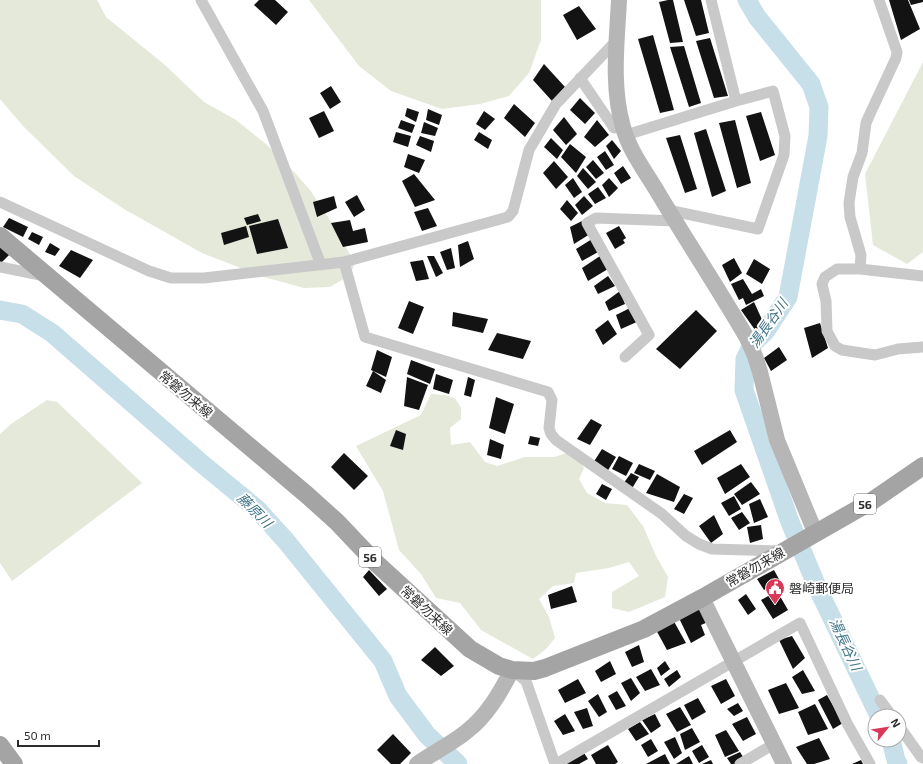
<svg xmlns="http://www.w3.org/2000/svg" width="923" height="764" viewBox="0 0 923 764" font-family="'Exo 2','Noto Sans JP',sans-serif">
  <rect width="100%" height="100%" fill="#fff"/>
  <path fill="#e4e9da" d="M0 0H97L106 17 165 65 204 102 236 120 266 144 295 173 310 190 330 220 355 263 350 275 330 287 304 288 264 277 202 253 124 209 74 176 23 126 0 99Z
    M309 0H541V40L529 73 509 96 480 104 442 109 391 91 359 66Z
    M923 62V252L907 264 873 245 865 174Z
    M431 394 444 395 455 398 461 408V419L450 428 451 445 470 442 485 462 497 466 525 457H554L573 451 584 468 579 479 587 493 605 503 627 505 643 526 656 556 668 577 665 597 629 612 612 608V592L639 576 629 562 609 568 576 573 574 583 553 586 539 599 549 617 555 638 546 649 533 659 481 630 460 603 436 598 421 574 399 550 383 491 356 446 421 415Z
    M47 400 57 402 142 483 12 581 0 563V434L11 424Z"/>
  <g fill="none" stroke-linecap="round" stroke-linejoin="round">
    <path stroke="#c7dfe8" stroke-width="19" d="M747 0 757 17 811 84 819 107 818 136 788 297 765 332 753 343 745 359 744 390 790 522 818 589 879 716
      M0 310 22 314 52 333 200 462 257 509 286 541 383 661 398 696 427 735 458 764
      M891 740 896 760 898 764"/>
  </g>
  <path fill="#131313" d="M259 0H275L288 12 276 25 254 5Z
    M668 0H673L683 42 670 43 659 2Z
    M684 0H701L709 33 696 36Z
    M889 0H908L920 29 901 40Z
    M909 0H923V2L911 5Z
    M579 6 596 29 577 40 563 15Z
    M653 35 674 110 660 113 638 39Z
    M710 38 728 96 714 98 696 41Z
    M684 46 701 103 689 107 670 47Z
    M544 64 565 87 552 101 533 80Z
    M331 86 341 102 330 109 320 93Z
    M580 98 595 113 585 124 570 110Z
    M514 104 535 123 525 137 504 118Z
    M407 108 419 112 416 122 405 116Z
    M428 109 442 115 439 125 426 120Z
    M324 111 334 131 319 138 309 118Z
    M484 111 495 119 485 130 476 124Z
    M761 112 775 155 760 161 746 116Z
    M564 117 577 134 566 145 553 130Z
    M401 120 415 125 412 133 398 128Z
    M597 120 609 135 595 147 584 137Z
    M735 120 751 183 737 188 719 123Z
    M424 122 438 128 435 136 421 133Z
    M706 129 726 191 712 197 694 133Z
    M396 132 411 136 408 147 393 142Z
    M479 132 492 140 488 149 474 140Z
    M680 135 697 189 685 193 666 138Z
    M420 136 434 141 431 152 416 145Z
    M551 138 563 150 557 159 544 147Z
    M612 140 621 151 614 159 606 146Z
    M570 144 586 157 576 173 561 157Z
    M605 151 614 165 606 170 597 157Z
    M408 154 425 160 419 173 404 167Z
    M593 160 604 173 596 179 586 167Z
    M554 161 568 177 556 189 543 173Z
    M623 166 631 178 621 184 614 173Z
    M583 168 596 182 588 189 577 176Z
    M414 174 435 200 415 207 402 181Z
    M573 178 582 192 574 198 565 185Z
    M609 178 618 188 609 197 602 185Z
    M598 187 606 198 595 204 588 194Z
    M357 195 365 210 354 217 345 202Z
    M334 196 337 208 317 217 313 202Z
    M584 196 593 206 582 215 575 205Z
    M567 200 578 213 571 221 560 209Z
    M428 208 437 226 422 231 414 212Z
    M258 214 261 221 247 225 244 218Z
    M9 218 28 227 23 237 3 227Z
    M278 219 288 248 257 254 249 226Z
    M350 220 353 231 365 228 368 242 343 247 331 223Z
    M582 221 590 234 574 244 570 227Z
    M246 226 249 237 224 245 221 233Z
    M619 226 626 238 623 240 625 243 615 249 606 233Z
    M32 232 43 237 39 245 28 239Z
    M592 239 600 251 582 261 576 249Z
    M468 241 474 259 460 267 458 245Z
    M50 243 60 249 55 256 45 252Z
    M0 245 11 253 0 264Z
    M451 248 455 268 447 270 440 252Z
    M71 250 93 260 80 278 59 266Z
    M427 256H434L443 273 436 277Z
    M600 256 608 269 588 281 582 268Z
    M734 258 742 273 730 282 722 265Z
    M754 259 770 269 762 284 746 274Z
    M423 260 429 279 416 281 410 262Z
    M608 276 615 286 598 294 594 286Z
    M743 279 752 294 761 289 764 296 746 305 743 298 739 300 731 284Z
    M620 291 625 304 609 311 605 302Z
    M409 301 424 307 413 334 398 328Z
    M754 302 764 324 755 330 741 310Z
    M630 308 639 321 621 329 616 315Z
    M696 310 717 331 680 369 656 349Z
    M453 312 488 319 483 333 452 326Z
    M608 320 617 334 603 345 595 330Z
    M820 323 828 348 812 358 804 328Z
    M497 333 531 341 523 359 488 350Z
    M779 347 787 360 771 371 764 358Z
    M377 350 392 357 386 377 371 370Z
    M411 360 435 369 430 384 407 374Z
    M373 371 386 380 381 393 366 386Z
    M436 374 453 380 449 394 433 389Z
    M407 377 428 385 419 410 404 406Z
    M468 377 475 380 471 397 464 395Z
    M496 397 514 404 505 434 489 428Z
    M591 419 602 425 590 445 577 439Z
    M396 430 406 434 403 450 390 446Z
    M730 430 737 442 702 465 694 451Z
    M530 436 540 438 538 446 528 444Z
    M490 439 504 445 501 459 487 455Z
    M602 449 616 457 607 472 593 463Z
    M344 453 368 476 354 490 331 467Z
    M619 456 633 463 626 476 612 469Z
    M639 464 655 471 650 480 634 473Z
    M741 464 750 477 725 494 717 478Z
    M631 473 639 477 631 490 623 484Z
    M657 474 680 487 674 502 646 493Z
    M751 482 760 494 742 505 734 494Z
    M602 484 612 489 606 500 596 494Z
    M684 494 693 498 684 514 674 509Z
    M734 496 741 509 729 516 721 503Z
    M760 499 768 517 754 523 749 504Z
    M742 512 750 523 739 530 731 518Z
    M714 515 723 534 711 543 699 526Z
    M761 525 763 539 750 543 747 527Z
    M369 570 387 589 379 596 363 577Z
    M774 570 780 581 764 590 757 579Z
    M572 586 577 602 551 609 548 595Z
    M777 591 788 610 773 619 761 600Z
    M746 594 756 609 748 615 738 600Z
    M698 606 708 622 701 625 705 635 691 643 678 616Z
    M672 618 686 643 667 650 655 628Z
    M792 636 805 658 793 669 779 640Z
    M639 645 644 662 632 667 625 652Z
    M435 647 454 666 441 676 421 660Z
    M610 661 616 674 601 682 595 671Z
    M665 661 670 669 661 676 657 668Z
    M651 669 660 685 645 691 636 677Z
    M677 670 681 677 669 687 664 679Z
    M803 670 815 691 802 694 792 677Z
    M631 678 640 693 631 701 621 683Z
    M578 679 586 693 565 703 558 690Z
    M726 679 735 696 721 704 711 686Z
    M786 683 799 708 779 714 768 690Z
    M617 691 626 706 616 710 608 696Z
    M598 694 607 712 599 717 588 701Z
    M827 695 843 723 833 729 818 700Z
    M698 698 706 712 692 720 684 705Z
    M738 703 743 711 734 716 727 709Z
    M815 704 828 729 808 735 798 712Z
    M680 707 691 725 677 732 666 714Z
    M587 708 593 726 583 729 574 712Z
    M565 714 575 731 563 735 554 721Z
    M655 714 661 726 651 733 642 720Z
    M747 717 756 734 743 741 732 724Z
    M640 722 649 734 636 741 628 729Z
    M692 728 700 742 685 750 680 734Z
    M726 730 739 751 725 757 715 735Z
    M393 734 411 753 400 764H391L377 750Z
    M675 737 682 753 674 759 664 742Z
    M819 738 830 759 814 764H807L796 747Z
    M651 739 658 751 648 757 641 745Z
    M608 745 618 762 615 764H596L591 755Z
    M702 745 709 757 699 763 692 751Z
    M582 750 588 759 579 764H567L565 759Z
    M740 752 745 760 738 764H731L727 758Z
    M665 754 670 764H646Z
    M689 756 693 764H676Z
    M711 760 713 764H702Z
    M861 760 863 764H852Z"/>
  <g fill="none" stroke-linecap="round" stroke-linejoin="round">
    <path stroke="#c9c9c9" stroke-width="11" d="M201 0 263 111 321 265
      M711 0 736 101
      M580 78 614 128 623 127
      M626 135 736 101 773 91 785 136 784 155 758 229 668 210
      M0 202 149 271 171 278H204L344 262 508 217 513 211 529 150 556 104 617 40
      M344 262 365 337 548 392 552 400 549 428 551 434 556 440 662 514 686 536 699 544 712 549 781 551
      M0 267 45 276
      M860 269 861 255 850 217 849 203 853 177 862 153 866 123 869 116 896 58 897 52 879 0
      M923 276 860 269H837L825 277 822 284 826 301 827 331 835 346 842 350 875 355 898 349 923 347
      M625 357 649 335 587 223 596 218 675 221
      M512 670 526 681 555 764
      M880 700 892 716
      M899 726 921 757 923 758
      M556 764 800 623 848 725 870 764
      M740 764 774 744"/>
    <path stroke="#b6b6b6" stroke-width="16" d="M619 0C617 41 611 86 623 127 629 150 645 171 657 191 686 240 718 288 747 338L755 356 760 372 777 440 815 532
      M702 598 784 764
      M417 764C433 753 451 744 466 732 487 716 500 693 512 670"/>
    <path stroke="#a4a4a4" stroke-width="18" d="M0 236 307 495 337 522 375 562 470 649 499 666 512 670 534 671 545 668 644 629 702 598 872 501 923 466
      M0 745 14 764"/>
  </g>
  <defs>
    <g id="civic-pin" transform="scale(1)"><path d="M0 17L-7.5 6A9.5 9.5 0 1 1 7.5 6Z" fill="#da3857" stroke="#fff"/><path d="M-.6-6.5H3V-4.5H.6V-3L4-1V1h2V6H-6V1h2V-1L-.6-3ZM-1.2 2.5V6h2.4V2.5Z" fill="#fff"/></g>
  </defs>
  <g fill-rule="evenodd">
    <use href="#civic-pin" x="775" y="588"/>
  </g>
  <g text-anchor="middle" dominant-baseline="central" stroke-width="4" stroke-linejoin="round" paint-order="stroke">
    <g fill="#fff" stroke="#6b6b6b" stroke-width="1">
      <rect x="854" y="494" width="22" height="20" rx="3"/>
      <rect x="359" y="547" width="22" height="20" rx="3"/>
    </g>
    <g font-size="12" font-weight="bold" fill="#2c2c2c">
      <text x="865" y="504">56</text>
      <text x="370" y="557">56</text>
    </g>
    <g font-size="13" fill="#2c2c2c" stroke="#fff">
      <text transform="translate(186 394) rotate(40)">常磐勿来線</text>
      <text transform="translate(755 567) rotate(-30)">常磐勿来線</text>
      <text transform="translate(427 610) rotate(43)">常磐勿来線</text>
    </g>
    <g font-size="13" fill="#2c2c2c" stroke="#fff" text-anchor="start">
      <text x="789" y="588">磐崎郵便局</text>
    </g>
    <g font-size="14" font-style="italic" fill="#407589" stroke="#fff">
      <text transform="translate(768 323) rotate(-55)">湯長谷川</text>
      <text transform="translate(255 510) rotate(45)">藤原川</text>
      <text transform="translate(846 644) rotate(65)">湯長谷川</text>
    </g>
  </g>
  <g transform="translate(887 728) rotate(60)"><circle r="19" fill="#ffffff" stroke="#ababab"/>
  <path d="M0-3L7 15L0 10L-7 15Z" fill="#da3857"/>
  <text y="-6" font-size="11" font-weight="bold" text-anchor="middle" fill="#2c2c2c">N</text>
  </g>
  <path d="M18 740v6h81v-6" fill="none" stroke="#2c2c2c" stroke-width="2"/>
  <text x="24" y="740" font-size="12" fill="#2c2c2c" stroke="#ffffff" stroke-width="3" paint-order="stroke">50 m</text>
</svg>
